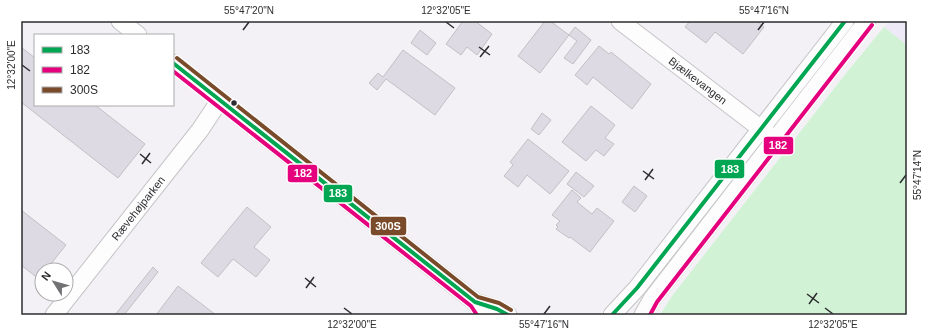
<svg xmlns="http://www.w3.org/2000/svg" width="928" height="336" viewBox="0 0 928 336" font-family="Helvetica,sans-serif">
  <rect width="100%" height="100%" fill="#f3f1f5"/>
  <path fill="#eee9f7" d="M889 21H907V45L884 27Z"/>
  <path fill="#d2f2d6" d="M884 27 907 45V315H660L672 296 847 72Z"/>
  <path fill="#dedae4" stroke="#c2c0c4" d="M463 21H475L492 34 477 55 467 47 461 55 446 44Z
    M545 21H550L569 35 575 27 591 40 573 64 564 58 577 41 569 35 540 73 518 56Z
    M690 21H757L764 27 743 54 715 32 706 43 685 27Z
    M420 30 436 43 427 55 411 43Z
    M599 46 609 54 611 52 651 84 632 109 593 77 587 85 575 75Z
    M21 47 35 58V105H95L145 144 118 178 21 102Z
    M403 50 455 88 435 115 386 79 377 90 369 83 378 73 383 77Z
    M591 106 615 125 605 138 614 144 604 156 596 150 586 161 562 142Z
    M542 113 551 120 539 135 531 129Z
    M528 139 569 171 550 194 527 175 518 187 504 176 513 165 510 162Z
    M576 172 594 186 584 197 567 184Z
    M634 186 647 196 635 212 622 202Z
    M572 190 581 198 577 202 592 214 597 208 614 221 590 252 570 237 569 238 556 229 558 227 556 225 560 221 552 215Z
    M247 207 271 227 254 247 270 260 256 277 233 259 218 277 201 263Z
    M21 210 66 245 46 270H42V276L39 279 21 265Z
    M153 267 158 272 124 315H115Z
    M178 286 216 315H156Z"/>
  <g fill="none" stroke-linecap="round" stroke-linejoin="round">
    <g stroke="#c5c4c7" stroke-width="19">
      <g id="street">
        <path d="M120 21 138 35"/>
        <path id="s1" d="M620 21 769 135"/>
        <path d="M173 63 475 302 484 315"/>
        <path d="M475 302 497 309 508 315"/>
        <path id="s2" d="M54 315 200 130 220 100"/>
        <path d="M612 315 637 288 845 21"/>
        <path d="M643 315 652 299 867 21"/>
      </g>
    </g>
    <use href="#street" stroke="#fdfdfe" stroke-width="17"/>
    <g stroke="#fff" stroke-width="7">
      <path id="bus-1" d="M173 63 475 302 497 309 508 315
        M612 315 637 288 845 21"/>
    </g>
    <g stroke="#fff" stroke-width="7">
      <path id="bus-2" d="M173 71 471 306 477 315
        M650 315 657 302 872 25"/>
    </g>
    <g stroke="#fff" stroke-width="7">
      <path id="bus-3" d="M177 58 478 297 499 303 511 310"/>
    </g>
    <use href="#bus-1" stroke="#00a651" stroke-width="4"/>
    <use href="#bus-2" stroke="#e5007d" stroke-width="4"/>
    <use href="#bus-3" stroke="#7a4b2a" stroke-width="4"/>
  </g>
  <path fill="none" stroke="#2d2c2f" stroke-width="1.5" d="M446 22 454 28M243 30 249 22M758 30 764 22M479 47 490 55M480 57 489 46M22 65 30 71M140 154 151 163M142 164 150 153M643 171 654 179M645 180 653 169M900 183 906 175M305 278 316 287M306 288 314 277M807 294 819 303M809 304 817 293M344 308 352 314M825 308 833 314M544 314 550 306"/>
  <circle fill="#2d2c2f" stroke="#fff" stroke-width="1.5" cx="234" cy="103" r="3.5"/>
  <g text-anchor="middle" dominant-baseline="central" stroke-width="3" stroke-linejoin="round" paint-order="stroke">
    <g font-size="11" fill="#2d2c2f" stroke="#fff">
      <text stroke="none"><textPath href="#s1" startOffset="98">Bjælkevangen</textPath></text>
      <text stroke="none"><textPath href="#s2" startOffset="136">Rævehøjparken</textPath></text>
    </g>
  </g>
  <g stroke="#fff" stroke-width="1.5">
    <rect x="763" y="136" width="31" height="19" rx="4" fill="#e5007d"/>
    <rect x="714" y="159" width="31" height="20" rx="4" fill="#00a651"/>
    <rect x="287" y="164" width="31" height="19" rx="4" fill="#e5007d"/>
    <rect x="323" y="184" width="30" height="19" rx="4" fill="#00a651"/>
    <rect x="370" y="216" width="37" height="20" rx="4" fill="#7a4b2a"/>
  </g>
  <g font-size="11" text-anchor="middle" font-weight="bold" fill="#fff">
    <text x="778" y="149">182</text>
    <text x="730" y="173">183</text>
    <text x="303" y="177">182</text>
    <text x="338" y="197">183</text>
    <text x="388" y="230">300S</text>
  </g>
  <rect width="928" height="336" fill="none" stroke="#ffffff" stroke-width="44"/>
  <rect x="34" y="34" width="140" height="72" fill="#ffffff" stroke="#ababac"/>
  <rect x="42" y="47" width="20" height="6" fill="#00a651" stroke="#ababac"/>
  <text x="70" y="54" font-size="12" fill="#2d2c2f">183</text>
  <rect x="42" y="67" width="20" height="6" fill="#e5007d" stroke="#ababac"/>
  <text x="70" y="74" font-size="12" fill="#2d2c2f">182</text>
  <rect x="42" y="87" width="20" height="6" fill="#7a4b2a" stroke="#ababac"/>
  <text x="70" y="94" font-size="12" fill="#2d2c2f">300S</text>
  <g transform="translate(54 282) rotate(307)"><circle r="19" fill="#ffffff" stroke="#ababac"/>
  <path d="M0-3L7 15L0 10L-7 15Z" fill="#727174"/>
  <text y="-6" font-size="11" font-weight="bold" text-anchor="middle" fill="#2d2c2f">N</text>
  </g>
  <rect x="22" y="22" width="884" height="292" fill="none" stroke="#2d2c2f" stroke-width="1.5"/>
  <g font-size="10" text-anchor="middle" fill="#2d2c2f">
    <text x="249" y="14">55°47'20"N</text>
    <text x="446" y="14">12°32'05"E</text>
    <text x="764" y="14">55°47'16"N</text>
    <text transform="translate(11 65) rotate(-90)" y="4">12°32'00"E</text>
    <text transform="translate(917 175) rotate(-90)" y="4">55°47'14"N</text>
    <text x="352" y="328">12°32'00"E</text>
    <text x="544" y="328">55°47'16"N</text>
    <text x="833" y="328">12°32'05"E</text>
  </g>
</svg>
